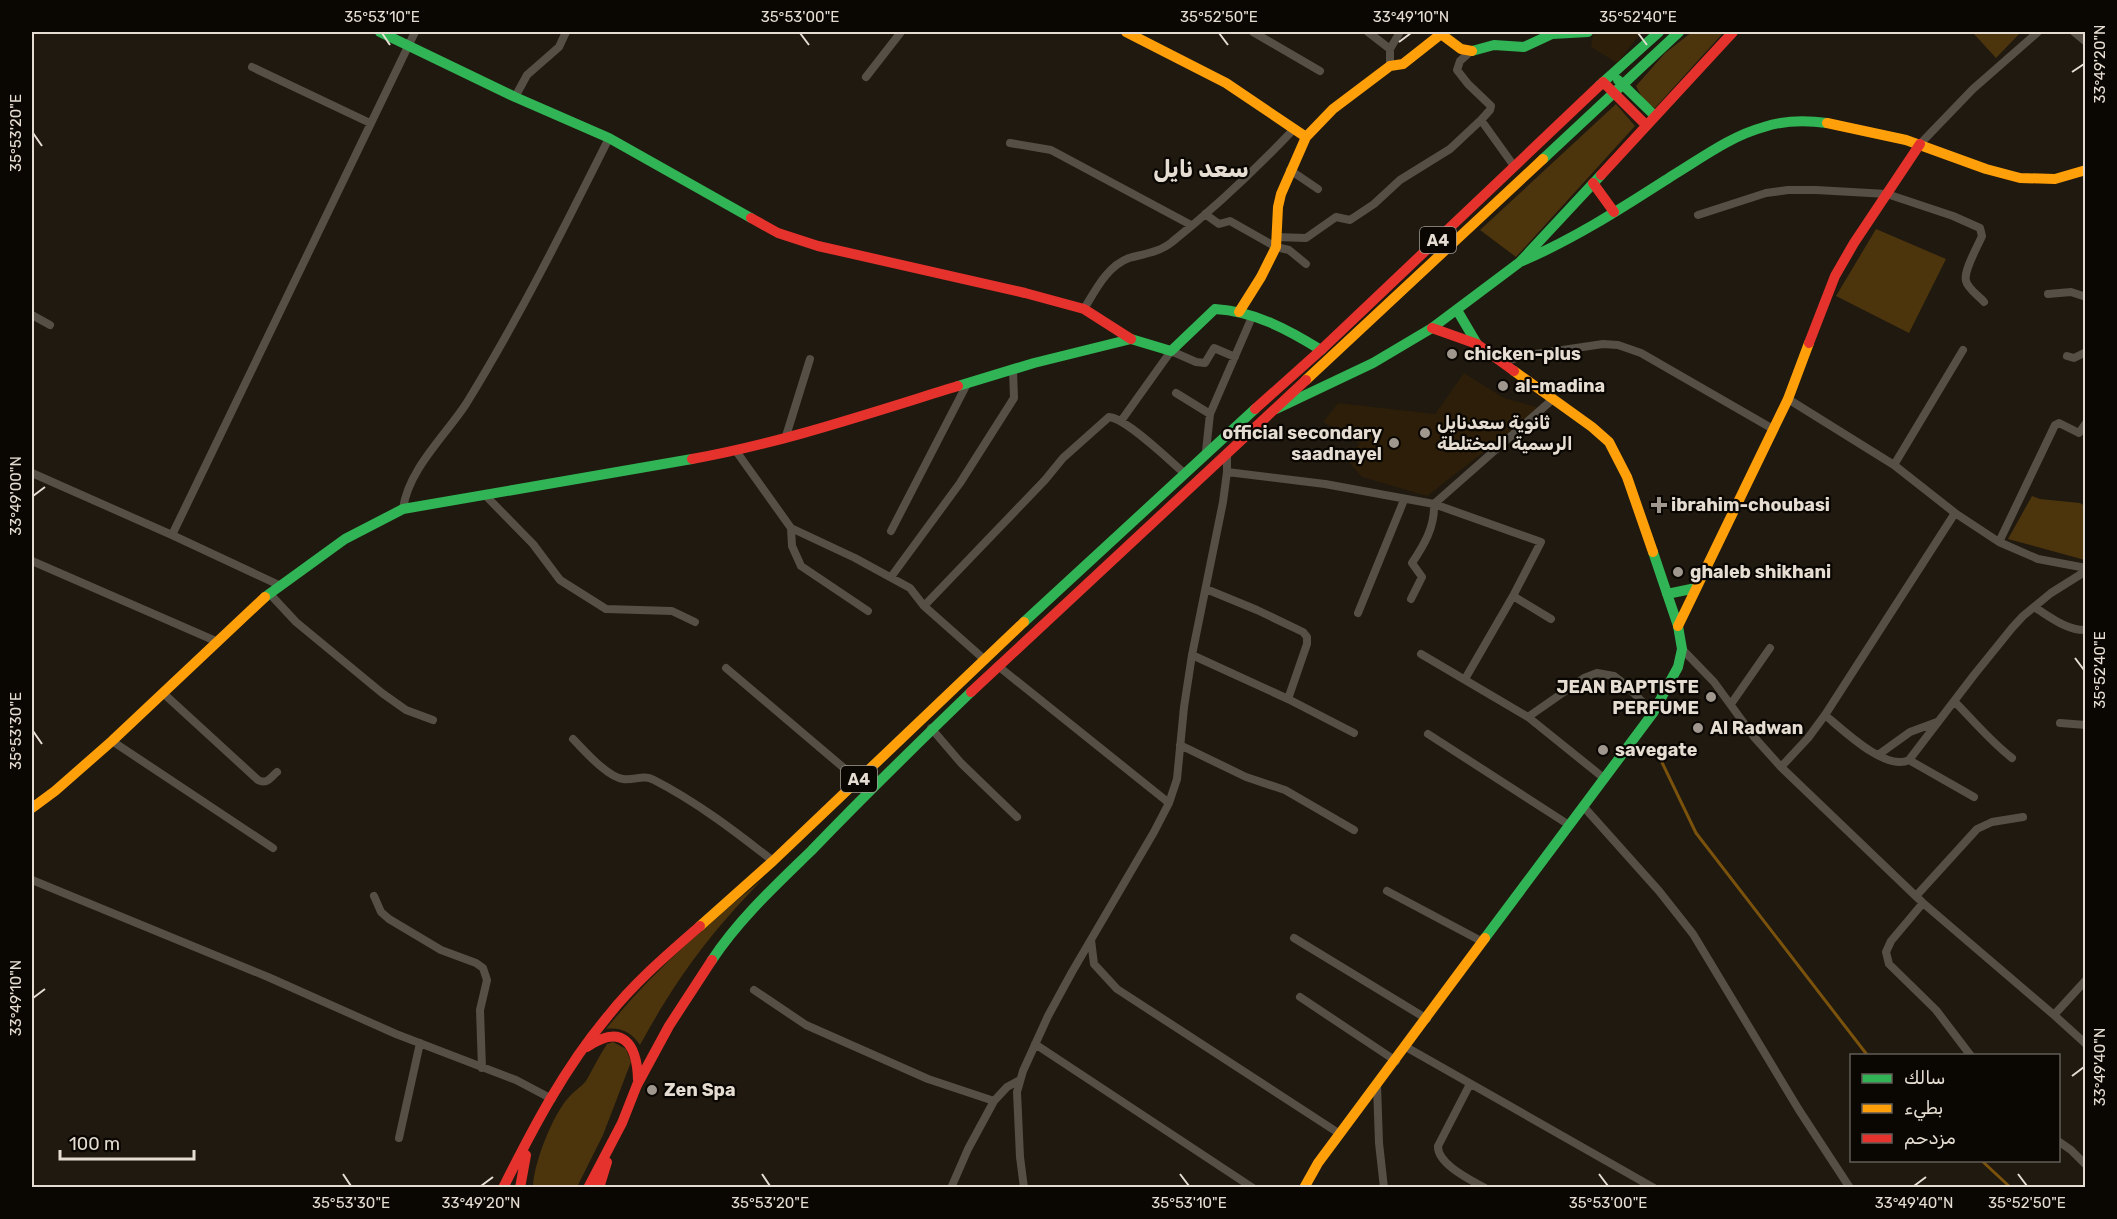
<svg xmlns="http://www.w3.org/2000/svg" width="2117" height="1219" viewBox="0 0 2117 1219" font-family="Rubik,'Noto Sans Arabic',sans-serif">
  <rect width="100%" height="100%" fill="#1f190f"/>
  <path fill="#2c1e09" d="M1608 32H1642L1617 63 1591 47 1593 33Z
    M1464 373 1504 398 1541 408 1427 496 1362 477 1344 457 1360 444 1323 422 1338 403 1435 414Z"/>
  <path fill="#4c340d" d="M1692 32H1724L1655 108 1644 101 1636 86 1665 53Z
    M1975 32H2021L1996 58 1974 34Z
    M1616 104 1635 126 1516 257 1480 230Z
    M1876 229 1946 259 1909 333 1836 296Z
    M2032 496 2040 499 2080 503 2085 506V560L2008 539Z
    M763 879C710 933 676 979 640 1045 632 1033 621 1027 606 1029 652 972 706 925 763 879Z
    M613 1042 626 1049 631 1062 603 1135 577 1187 533 1188C533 1164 553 1114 569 1097 574 1091 581 1087 586 1081 593 1069 599 1056 607 1044Z"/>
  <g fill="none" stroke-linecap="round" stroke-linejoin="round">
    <path stroke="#7a520c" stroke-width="3" d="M1656 750 1696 833 1868 1056
      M1981 1160 2011 1188"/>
    <path stroke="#554f45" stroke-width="8" d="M1253 32 1320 71
      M1368 32 1390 49
      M2074 32 2086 42
      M1471 51 1460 61 1457 70 1468 84 1491 106 1490 110 1481 120
      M1390 66V49L1400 32
      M252 67 370 123
      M866 77 901 32
      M515 97 527 75 559 47 566 32
      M1010 143 1051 150 1191 225
      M1920 144 1973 89 2038 32
      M1290 170 1318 189
      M1205 214 1219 224 1230 221 1276 247 1289 250 1306 264
      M1698 215 1766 193 1788 190H1816L1887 194 1953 216 1980 228 1982 236C1978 246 1963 271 1966 281 1968 289 1979 296 1984 302
      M1276 237 1306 238 1336 217 1350 220 1374 204 1400 180 1450 149 1481 120 1514 166
      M2048 294 2071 292 2086 297
      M1084 309C1095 291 1107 266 1129 258 1144 254 1160 252 1172 242 1216 207 1255 170 1294 129
      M32 315 50 325
      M2067 356 2074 358 2086 352
      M1501 362 1529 355 1603 344 1618 345 1641 353 1773 429
      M1176 393 1210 414
      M1788 399 1894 465 1955 513 1999 542 2038 559 2086 568
      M1121 421 1171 351 1196 362 1205 363 1214 348 1235 357
      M786 436 810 359
      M736 451 791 528 855 558 910 588 924 606 985 660
      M1206 451 1210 414 1252 317
      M1894 465 1963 350
      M1227 472 1325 484 1434 504 1553 399
      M32 473 172 535 279 585
      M486 496 533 544 560 580 606 609 672 611 695 622
      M403 509C408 470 445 436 466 404 519 318 564 228 609 138
      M791 528 792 546 801 566 868 611
      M891 531 967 384
      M172 535 415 32
      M1999 542 2055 425 2059 423 2079 433 2086 423
      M32 561 218 642
      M891 577 960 483 1014 398 1013 370
      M1206 589 1257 610 1303 632 1307 637V644L1288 699 1354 733
      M269 593 296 622 382 693 406 710 433 720
      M1411 599 1422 577 1412 563C1424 545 1435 527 1434 504L1541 542 1513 596
      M924 606 1045 480 1063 458 1109 417C1126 418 1170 461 1184 473
      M2034 607C2049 616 2067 631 2086 630
      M1358 613 1404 500
      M1682 649 1714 682 1754 737 1781 767 1923 903 2054 1015 2086 1044
      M1421 654 1528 717 1605 779
      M1192 655 1288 699
      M998 666 1169 803
      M726 668 858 780
      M1465 679 1513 596 1551 619
      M163 693 258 780C267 785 271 777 277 772
      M1954 701C1973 720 1990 741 2012 758
      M1731 704 1770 648
      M1825 715C1842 729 1886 772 1909 760L1974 675 2012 628 2023 616 2051 593 2086 571
      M1528 717 1584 678 1597 673 1614 676 1627 686 1653 713
      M2060 723 2086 725
      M931 728 961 763 1017 817
      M1428 734 1569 825
      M573 739C584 750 607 777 623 779 634 781 643 774 654 780 697 802 736 832 773 861
      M112 741 273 848
      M1180 745 1246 777 1285 790 1354 830
      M1878 755 1910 732 1937 722
      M1909 760 1974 797
      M1781 767 1808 738 1825 715 1955 513
      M1583 806 1659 891 1693 934 1799 1110 1850 1188
      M32 880 268 977 396 1034 516 1080 552 1099
      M1387 891 1483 942
      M374 896 381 912 389 919 441 950 476 963 483 968 487 980 480 1010 482 1068
      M1916 896 1977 829 1992 822 2023 817
      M1923 903 1891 941 1886 952 1889 964 1936 1010 1971 1056
      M1294 938 1427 1019
      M1091 940 1094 964 1117 989 1340 1134
      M754 990 806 1025 928 1079 994 1101
      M1300 997 1396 1061
      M2054 1015 2086 980
      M1035 1044 1253 1188
      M1406 1047 1654 1188
      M1470 1084 1438 1146C1437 1164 1471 1180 1485 1188
      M1377 1085 1379 1143 1384 1188
      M399 1138 420 1043
      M2058 1141 2071 1150 2086 1165
      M951 1188 968 1149 994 1101 1007 1087 1020 1080
      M1024 1188 1020 1157 1017 1092 1023 1071 1048 1016 1072 972 1154 832 1169 803 1177 779 1184 707 1192 655 1223 502 1227 472V453"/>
    <path stroke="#30b455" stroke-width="10" d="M380 32 515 97 609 138 751 218
      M1472 51 1494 45 1524 47 1552 34 1588 32
      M1618 80 1655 116
      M1600 85 1659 32
      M1543 159 1679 32
      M1520 262C1575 239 1625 206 1675 174 1703 157 1731 136 1764 127 1785 120 1806 120 1827 123
      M1457 310 1477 344
      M958 386 1034 363 1131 339 1171 351 1215 309C1254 311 1289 330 1321 350
      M1276 409 1373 363 1432 328 1520 262 1601 175
      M1667 594 1696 588
      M265 597 345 539 403 509 692 459
      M1024 622 1255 409
      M1485 938 1653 713 1678 667 1682 649 1678 626 1653 552
      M712 960C739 919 776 885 811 851 863 797 917 744 971 692"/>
    <path stroke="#ff9f0a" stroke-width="10" d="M1126 32 1226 83 1306 137
      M1827 123 1906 140 1986 169 2020 178 2055 179 2086 170
      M1239 312 1261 277 1276 247 1278 207 1281 194 1306 137 1333 109 1390 66 1403 64 1441 34 1461 49 1472 51
      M1514 371 1592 427 1609 442 1627 477 1653 552
      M1306 380 1543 159
      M1678 626 1788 399 1809 343
      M32 808 55 791 112 741 265 597
      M700 926 773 861 1024 622
      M1304 1188 1318 1163 1485 938"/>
    <path stroke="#e5322d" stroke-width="10" d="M1603 82 1646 125
      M1601 175 1733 32
      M1593 183 1614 212
      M751 218 778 233 818 246 1025 293 1084 309 1131 339
      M1432 328 1477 344 1514 371
      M1809 343 1835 276 1854 243 1920 144
      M1255 409 1321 350 1600 85
      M692 459C782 443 870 413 958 386
      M971 692 1306 380
      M587 1047C622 1023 637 1043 638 1080
      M503 1188C533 1128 565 1067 608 1016 635 982 668 954 700 926
      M520 1188 526 1155
      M588 1188 622 1123 637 1085 669 1026 712 960
      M599 1188 607 1162"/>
  </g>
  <path fill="none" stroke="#e5ddd2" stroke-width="2" d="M382 33 390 45M800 33 809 45M1219 33 1228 45M1638 33 1647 45M1399 42 1411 33M2072 72 2084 64M33 133 42 146M33 496 45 487M2075 658 2084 670M33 731 42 744M33 998 45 989M2072 1076 2084 1067M343 1174 351 1186M762 1174 770 1186M1180 1174 1189 1186M1599 1174 1608 1186M2018 1174 2027 1186M481 1186 493 1177M1914 1186 1926 1177"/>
  <g fill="#a0988e" stroke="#0a0602" stroke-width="2">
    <circle cx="1452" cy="354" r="6"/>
    <circle cx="1503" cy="386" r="6"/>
    <circle cx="1425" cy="433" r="6"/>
    <circle cx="1394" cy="443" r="6"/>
    <path d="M1656 496h6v6h6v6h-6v6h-6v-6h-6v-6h6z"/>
    <circle cx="1678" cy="572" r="6"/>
    <circle cx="1711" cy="697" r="6"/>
    <circle cx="1698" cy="728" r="6"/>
    <circle cx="1603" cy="750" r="6"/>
    <circle cx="652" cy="1090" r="6"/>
  </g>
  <g text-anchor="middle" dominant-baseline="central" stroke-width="4.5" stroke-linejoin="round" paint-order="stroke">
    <g fill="#0a0602" stroke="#a39c94" stroke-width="1.5">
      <rect x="1420" y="227" width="36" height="26" rx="4.5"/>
      <rect x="841" y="766" width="36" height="26" rx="4.5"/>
    </g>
    <g font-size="16" font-weight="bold" fill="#e5ddd2">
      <text x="1438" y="240">A4</text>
      <text x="859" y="779">A4</text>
    </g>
    <g font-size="18" font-weight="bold" fill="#e5ddd2" stroke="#0a0602" text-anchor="start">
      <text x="1464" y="354">chicken-plus</text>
      <text x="1515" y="386">al-madina</text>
      <text x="1437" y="423">ثانوية سعدنايل<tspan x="1437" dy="21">الرسمية المختلطة</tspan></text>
      <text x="1382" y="433" text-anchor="end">official secondary<tspan x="1382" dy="21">saadnayel</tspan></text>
      <text x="1671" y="505">ibrahim-choubasi</text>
      <text x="1690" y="572">ghaleb shikhani</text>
      <text x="1699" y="687" text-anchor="end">JEAN BAPTISTE<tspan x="1699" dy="21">PERFUME</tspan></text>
      <text x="1710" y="728">Al Radwan</text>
      <text x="1615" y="750">savegate</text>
      <text x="664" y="1090">Zen Spa</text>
    </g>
    <g font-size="24" font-weight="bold" fill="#e5ddd2" stroke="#0a0602">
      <text x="1201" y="169">سعد نايل</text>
    </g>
  </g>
  <rect width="2117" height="1219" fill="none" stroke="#0a0602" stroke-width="66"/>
  <rect x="1850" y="1054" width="210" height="108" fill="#0a0602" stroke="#625c55" stroke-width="1.5"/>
  <rect x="1862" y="1074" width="30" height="9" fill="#30b455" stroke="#625c55" stroke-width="1.5"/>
  <text x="1904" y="1084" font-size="18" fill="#e5ddd2">سالك</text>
  <rect x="1862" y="1104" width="30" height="9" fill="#ff9f0a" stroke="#625c55" stroke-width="1.5"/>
  <text x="1904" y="1114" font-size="18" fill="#e5ddd2">بطيء</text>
  <rect x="1862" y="1134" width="30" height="9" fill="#e5322d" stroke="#625c55" stroke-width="1.5"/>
  <text x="1904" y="1144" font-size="18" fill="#e5ddd2">مزدحم</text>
  <path d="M60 1150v9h134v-9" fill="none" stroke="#e5ddd2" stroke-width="3"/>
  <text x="69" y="1150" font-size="18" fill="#e5ddd2" stroke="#0a0602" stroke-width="4.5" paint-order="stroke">100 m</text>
  <rect x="33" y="33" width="2051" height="1153" fill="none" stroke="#e5ddd2" stroke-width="2"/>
  <g font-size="15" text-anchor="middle" fill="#e5ddd2">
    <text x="382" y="22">35°53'10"E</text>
    <text x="800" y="22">35°53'00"E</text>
    <text x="1219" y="22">35°52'50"E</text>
    <text x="1411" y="22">33°49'10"N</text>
    <text x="1638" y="22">35°52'40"E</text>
    <text transform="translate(2100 64) rotate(-90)" y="5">33°49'20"N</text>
    <text transform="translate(16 133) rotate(-90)" y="5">35°53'20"E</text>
    <text transform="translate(16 496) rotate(-90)" y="5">33°49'00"N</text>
    <text transform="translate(2100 670) rotate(-90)" y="5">35°52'40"E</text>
    <text transform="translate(16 731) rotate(-90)" y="5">35°53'30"E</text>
    <text transform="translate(16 998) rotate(-90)" y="5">33°49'10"N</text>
    <text transform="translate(2100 1067) rotate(-90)" y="5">33°49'40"N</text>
    <text x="351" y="1208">35°53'30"E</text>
    <text x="481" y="1208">33°49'20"N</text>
    <text x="770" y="1208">35°53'20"E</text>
    <text x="1189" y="1208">35°53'10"E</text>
    <text x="1608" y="1208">35°53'00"E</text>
    <text x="1914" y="1208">33°49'40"N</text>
    <text x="2027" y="1208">35°52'50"E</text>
  </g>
</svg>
